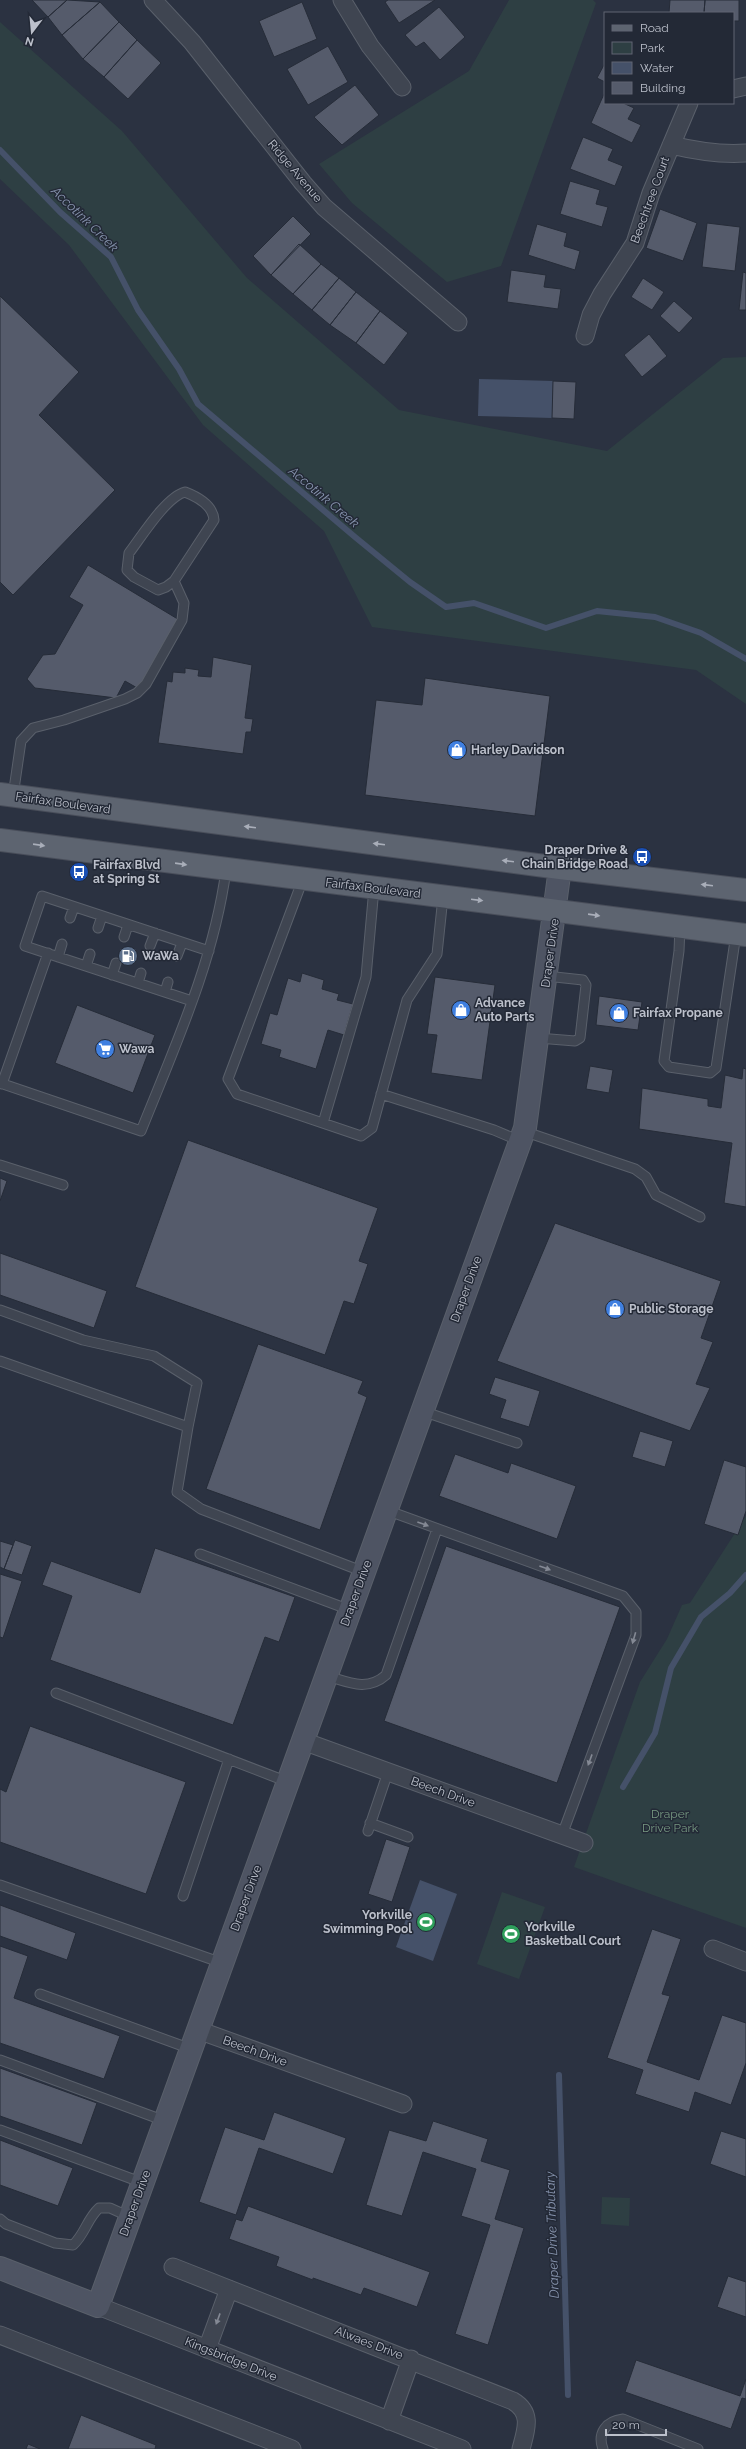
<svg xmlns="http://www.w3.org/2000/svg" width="746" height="2449" viewBox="0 0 746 2449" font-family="Raleway,sans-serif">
  <rect width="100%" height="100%" fill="#2b3241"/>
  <path fill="#2e3f43" d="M509 0H593L596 3 501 266 447 282 352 203 319 164 469 71Z
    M0 22 122 131 247 278 399 410 607 451 723 358 746 357V704L696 670 372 627 324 531 203 425 69 245 0 179Z
    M746 1516V1928L574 1867 640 1682 667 1639 682 1605 690 1603Z
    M502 1892 545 1907 519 1979 477 1964Z
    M602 2197 630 2198 629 2226 601 2224Z"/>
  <path fill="#455169" d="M479 379 553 381 552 418 478 416Z
    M420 1880 457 1894 433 1961 396 1947Z"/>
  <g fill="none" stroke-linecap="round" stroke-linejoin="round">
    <path stroke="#455169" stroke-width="6" d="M0 150 60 212 111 257 138 310 179 369 198 404 355 537 410 582 446 607 474 603 546 628 597 611 655 617 701 633 746 659
      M623 1787 655 1733 671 1668 701 1617 730 1593 746 1575
      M559 2075 568 2395"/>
  </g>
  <path fill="#555b6b" stroke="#262c38" d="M32 0H67L48 17Z
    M67 0 100 2 62 35 48 17Z
    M388 0H435L399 23 385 2Z
    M670 0H705L704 13H669Z
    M705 0H739V21H733V13H704Z
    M100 2 119 22 83 59 62 35Z
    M302 2 317 39 274 57 259 21Z
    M439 7 465 37 440 60 424 42 416 47 405 35Z
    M119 22 137 40 104 77 83 59Z
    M137 40 161 63 128 99 104 77Z
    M328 46 348 82 308 105 287 69Z
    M605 63V82L597 78Z
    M355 85 379 115 342 145 314 117Z
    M604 94 605 103H623L634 108 628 119 641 125 632 143 591 123Z
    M583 137 613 149 608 160 623 166 615 186 570 169Z
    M570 181 600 190 596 204 608 207 602 227 560 214Z
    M660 209 697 223 683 261 646 248Z
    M293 216 311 234 271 275 253 256Z
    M707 223 740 227 735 271 702 267Z
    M537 224 567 233 564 246 580 251 575 270 528 255Z
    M299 244 321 264 293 294 271 275Z
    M321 264 339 278 312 310 293 294Z
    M511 270 546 275 544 287 561 289 558 309 507 302Z
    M743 272 746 273V310H739Z
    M339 278 356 292 330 325 312 310Z
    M643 278 664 292 652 310 631 297Z
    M356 292 380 311 356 343 330 325Z
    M0 296 79 372 39 415 115 490 13 595 0 582Z
    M674 301 693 318 679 333 660 316Z
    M380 311 408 333 384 365 356 343Z
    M649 334 667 356 642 377 624 355Z
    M553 381 576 382 574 419 552 418Z
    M88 565 181 621 139 689 125 681 116 698 35 688 27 679 43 655 55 654 83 605 69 597Z
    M213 657 252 665 245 718 253 719 251 732H246L243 754 158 743 167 681 172 682 173 672 185 673V668L199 670 198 676 211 677Z
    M425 678 550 696 535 816 365 795 376 700 422 705Z
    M302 973 324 980 322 989 339 994 337 1000 353 1004 344 1035 328 1030 316 1069 279 1057 281 1050 261 1044 270 1013 277 1015 288 978 300 982Z
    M435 977 495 985 482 1080 431 1073 437 1035 427 1034Z
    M599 996 642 1002 638 1030 596 1025Z
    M77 1005 155 1035 133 1093 55 1063Z
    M590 1066 613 1070 609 1093 586 1089Z
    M743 1068 746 1069V1207L724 1203 732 1143 639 1129 642 1088 708 1099V1106L721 1108 725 1075 742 1079Z
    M188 1140 378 1208 359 1261 368 1264 354 1304 344 1301 325 1355 135 1287Z
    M0 1178 7 1181 0 1201Z
    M555 1223 721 1281 701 1338 713 1342 696 1384 710 1388 690 1431 497 1361Z
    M0 1253 107 1291 94 1328 0 1295Z
    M258 1344 363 1381 358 1393 367 1397 320 1530 206 1489Z
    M495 1377 540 1391 529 1427 500 1418 506 1400 489 1394Z
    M640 1431 673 1441 665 1467 632 1457Z
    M455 1454 508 1473 511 1463 576 1486 557 1539 439 1496Z
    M724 1460 746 1467V1511L738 1535 704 1524Z
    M15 1540 32 1546 22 1575 4 1569Z
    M0 1541 13 1545 4 1569 0 1567Z
    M446 1546 620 1607 557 1783 384 1721Z
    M155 1548 295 1597 279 1642 265 1637 233 1725 50 1660 72 1596 42 1585 51 1561 140 1593Z
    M0 1574 22 1581 3 1638 0 1637Z
    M30 1726 186 1782 146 1894 0 1842V1789L6 1792Z
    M386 1839 410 1847 392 1902 368 1894Z
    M0 1905 76 1933 67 1960 0 1936Z
    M652 1929 681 1939 662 1994 670 1996 647 2062 699 2080 722 2015 746 2023V2063L731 2105 695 2092 689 2112 635 2094 643 2070 607 2058Z
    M0 1946 28 1956 14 1998 120 2036 104 2079 0 2043Z
    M0 2068 97 2103 82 2145 0 2116Z
    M274 2112 346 2138 333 2174 259 2148 236 2215 199 2202 225 2127 264 2140Z
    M433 2121 488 2139 481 2161 510 2170 495 2219 524 2228 488 2345 455 2334 490 2225 461 2216 476 2169 423 2152 402 2216 366 2205 389 2130 426 2141Z
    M721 2131 746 2139V2177L710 2164Z
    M0 2140 73 2168 58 2206 0 2185Z
    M248 2206 430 2272 417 2307 364 2288 361 2295 313 2278V2280L276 2266 279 2257 229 2239 236 2219 242 2221Z
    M728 2276 746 2282V2317L717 2307Z
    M636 2360 740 2396 746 2379V2399L742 2398 731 2429 625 2392Z
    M81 2415 156 2445 155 2449H68Z
    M28 2444 40 2449H26Z"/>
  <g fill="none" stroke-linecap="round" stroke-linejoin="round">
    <g stroke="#5a606b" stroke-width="11">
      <path id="lane" d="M185 492C198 497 213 506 214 520L174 581 166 587 158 590 134 577 127 570 129 553C142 536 166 497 185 492Z
        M13 796 21 741 33 728 64 720 125 699 137 693 146 684 182 620 184 603 174 581
        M303 879 228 1079 237 1094 361 1136 372 1128 407 1000 437 954 443 897
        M70 918 74 907
        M680 926 679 951 664 1061 669 1067 710 1073 716 1068 736 934
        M98 928 102 916
        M124 937 128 925
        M150 946 155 933
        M177 956 182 943
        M58 957 62 944
        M86 966 90 954
        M112 975 116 963
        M138 983 141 973
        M165 992 168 982
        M192 1001 25 946 42 896 209 951
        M538 1038 575 1041 580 1038 586 985 583 980 546 976
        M0 1083 141 1131C175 1046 214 961 226 870
        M2 1084 48 953
        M381 1094 494 1130 520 1141
        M323 1123 366 977 374 888
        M523 1131 635 1169 646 1177 656 1195 700 1217
        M0 1165 63 1185
        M0 1310 83 1340 154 1356 197 1383 188 1427
        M0 1361 188 1427 177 1492 201 1509 364 1572
        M422 1411 517 1443
        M386 1510 623 1596 636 1612V1635L562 1835
        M200 1554 350 1610
        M327 1676C348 1682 367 1692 386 1675L437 1529
        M56 1693 288 1782
        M370 1823 408 1837
        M368 1831 388 1772
        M0 1885 222 1963
        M183 1896 229 1759
        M40 1994 191 2049
        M0 2060 165 2121
        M0 2130 143 2183
        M0 2219 6 2224 55 2243 73 2245C85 2234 87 2219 99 2208H110L130 2217
        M603 2449C597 2433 606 2421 623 2419L698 2449"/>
    </g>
    <g stroke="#5a606b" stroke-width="19">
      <path id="street" d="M153 0 192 42 303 183 324 207 458 322
        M342 0 370 46 402 87
        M733 89 746 86
        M671 145C696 151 720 155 746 153
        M585 336 591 315 602 294 635 243 651 193 689 103
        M303 1741 584 1843
        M713 1949 746 1962
        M198 2030 403 2104
        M173 2267 513 2401C533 2413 526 2430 521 2449
        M98 2306 462 2449
        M0 2335 292 2449
        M207 2349 229 2289
        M389 2421 411 2359"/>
    </g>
    <g stroke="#5a606b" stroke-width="24">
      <path id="secondary" d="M0 2268 98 2306 525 1128 560 868"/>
    </g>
    <g stroke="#494e5a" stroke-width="24">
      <path id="primary" d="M0 794 560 868 746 890
        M0 840 746 935"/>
    </g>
    <use href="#lane" stroke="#3f4551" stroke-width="9"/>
    <use href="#street" stroke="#3f4551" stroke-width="17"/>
    <use href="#secondary" stroke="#4e5463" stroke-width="22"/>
    <use href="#primary" stroke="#5d6470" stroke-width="22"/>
  </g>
  <defs><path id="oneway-solid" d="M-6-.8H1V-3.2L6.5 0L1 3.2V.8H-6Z"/></defs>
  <g fill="#a9aeb9">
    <use href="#oneway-solid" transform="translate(250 827) rotate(-173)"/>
    <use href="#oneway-solid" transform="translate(379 844) rotate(-173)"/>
    <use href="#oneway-solid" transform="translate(39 845) rotate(8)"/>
    <use href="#oneway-solid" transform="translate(508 861) rotate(-173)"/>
    <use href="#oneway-solid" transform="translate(181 864) rotate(8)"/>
    <use href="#oneway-solid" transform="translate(707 885) rotate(-173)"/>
    <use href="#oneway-solid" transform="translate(477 900) rotate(7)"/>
    <use href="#oneway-solid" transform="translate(594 915) rotate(8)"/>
  </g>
  <g fill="#848994">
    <use href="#oneway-solid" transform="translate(423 1524) rotate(20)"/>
    <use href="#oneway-solid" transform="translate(545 1568) rotate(20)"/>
    <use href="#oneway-solid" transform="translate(634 1638) rotate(106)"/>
    <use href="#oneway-solid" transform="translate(590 1760) rotate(110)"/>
    <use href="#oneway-solid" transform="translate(218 2319) rotate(110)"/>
  </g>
  <defs>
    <g id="shop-disc" transform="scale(1)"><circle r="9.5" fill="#3f7fe0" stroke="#232936"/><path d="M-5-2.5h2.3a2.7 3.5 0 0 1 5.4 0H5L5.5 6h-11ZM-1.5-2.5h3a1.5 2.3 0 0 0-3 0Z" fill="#fff"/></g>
    <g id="bus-disc" transform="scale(1)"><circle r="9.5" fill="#1a4fb4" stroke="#232936"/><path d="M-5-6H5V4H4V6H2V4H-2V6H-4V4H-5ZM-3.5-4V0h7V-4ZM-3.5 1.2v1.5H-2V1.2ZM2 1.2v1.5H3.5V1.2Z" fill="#fff"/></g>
    <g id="fuel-disc" transform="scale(1)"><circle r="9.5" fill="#5c6f8a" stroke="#232936"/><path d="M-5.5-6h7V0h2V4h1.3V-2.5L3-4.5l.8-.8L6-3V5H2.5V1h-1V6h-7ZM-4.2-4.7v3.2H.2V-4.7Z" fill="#fff"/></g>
    <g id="supermarket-disc" transform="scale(1)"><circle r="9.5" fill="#3f7fe0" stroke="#232936"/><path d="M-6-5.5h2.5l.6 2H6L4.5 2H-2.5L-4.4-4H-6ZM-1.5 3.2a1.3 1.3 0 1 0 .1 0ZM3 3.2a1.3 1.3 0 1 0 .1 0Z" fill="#fff"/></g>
    <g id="stadium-disc" transform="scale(1)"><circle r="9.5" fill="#2e9e5b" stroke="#232936"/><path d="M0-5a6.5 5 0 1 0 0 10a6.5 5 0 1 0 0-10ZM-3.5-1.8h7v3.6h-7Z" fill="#fff"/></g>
  </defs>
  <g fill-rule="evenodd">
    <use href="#shop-disc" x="457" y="750"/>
    <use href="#bus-disc" x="642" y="857"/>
    <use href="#bus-disc" x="79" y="872"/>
    <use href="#fuel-disc" x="128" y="956"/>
    <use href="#shop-disc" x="461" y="1010"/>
    <use href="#shop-disc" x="619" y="1013"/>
    <use href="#supermarket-disc" x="105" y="1049"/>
    <use href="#shop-disc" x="615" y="1309"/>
    <use href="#stadium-disc" x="426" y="1922"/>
    <use href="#stadium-disc" x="511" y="1934"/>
  </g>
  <g text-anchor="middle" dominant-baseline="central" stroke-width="3" stroke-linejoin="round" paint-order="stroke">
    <g font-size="12" fill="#bcc0cb" stroke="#232936">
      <text transform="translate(295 171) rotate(50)">Ridge Avenue</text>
      <text transform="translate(650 200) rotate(-70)">Beechtree Court</text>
      <text transform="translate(63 803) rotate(8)">Fairfax Boulevard</text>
      <text transform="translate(373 888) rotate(7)">Fairfax Boulevard</text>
      <text transform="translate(550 953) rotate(-82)">Draper Drive</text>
      <text transform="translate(466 1289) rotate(-70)">Draper Drive</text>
      <text transform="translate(356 1593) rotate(-70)">Draper Drive</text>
      <text transform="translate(443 1792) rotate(20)">Beech Drive</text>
      <text transform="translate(246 1898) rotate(-70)">Draper Drive</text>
      <text transform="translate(255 2051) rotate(20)">Beech Drive</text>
      <text transform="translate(135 2203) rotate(-70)">Draper Drive</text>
      <text transform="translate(369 2343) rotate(21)">Alwaes Drive</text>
      <text transform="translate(231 2359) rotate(22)">Kingsbridge Drive</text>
    </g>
    <g font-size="12" font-weight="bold" fill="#bcc0cb" stroke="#232936" text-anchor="start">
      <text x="471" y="750">Harley Davidson</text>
      <text x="628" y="850" text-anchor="end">Draper Drive &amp;<tspan x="628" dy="14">Chain Bridge Road</tspan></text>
      <text x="93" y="865">Fairfax Blvd<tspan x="93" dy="14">at Spring St</tspan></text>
      <text x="142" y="956">WaWa</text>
      <text x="475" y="1003">Advance<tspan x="475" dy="14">Auto Parts</tspan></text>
      <text x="633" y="1013">Fairfax Propane</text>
      <text x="119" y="1049">Wawa</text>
      <text x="629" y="1309">Public Storage</text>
      <text x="412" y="1915" text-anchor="end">Yorkville<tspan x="412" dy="14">Swimming Pool</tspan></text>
      <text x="525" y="1927">Yorkville<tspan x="525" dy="14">Basketball Court</tspan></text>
    </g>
    <g font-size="12" fill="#769881" stroke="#232936">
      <text x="670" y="1814">Draper<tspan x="670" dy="14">Drive Park</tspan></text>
    </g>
    <g font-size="13" font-style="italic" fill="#8794ae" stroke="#232936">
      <text transform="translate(85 219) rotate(44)">Accotink Creek</text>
      <text transform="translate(324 497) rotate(40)">Accotink Creek</text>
      <text transform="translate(552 2235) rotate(-92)">Draper Drive Tributary</text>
    </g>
  </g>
  <rect x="604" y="12" width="130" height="92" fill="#232936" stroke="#606572"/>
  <rect x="612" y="25" width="20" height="6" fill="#5d6470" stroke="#606572"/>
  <text x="640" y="32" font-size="12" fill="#bcc0cb">Road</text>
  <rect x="612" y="42" width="20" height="12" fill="#2e3f43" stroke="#606572"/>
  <text x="640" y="52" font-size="12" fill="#bcc0cb">Park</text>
  <rect x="612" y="62" width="20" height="12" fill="#455169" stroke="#606572"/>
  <text x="640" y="72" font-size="12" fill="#bcc0cb">Water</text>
  <rect x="612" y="82" width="20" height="12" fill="#555b6b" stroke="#606572"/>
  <text x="640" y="92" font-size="12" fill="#bcc0cb">Building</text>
  <g transform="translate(32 32) rotate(196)" stroke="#232936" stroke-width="3" paint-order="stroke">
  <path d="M0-3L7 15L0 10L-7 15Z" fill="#bcc0cb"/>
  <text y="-6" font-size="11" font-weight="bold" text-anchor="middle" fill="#bcc0cb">N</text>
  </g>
  <path d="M606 2429v6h60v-6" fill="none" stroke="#bcc0cb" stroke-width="2"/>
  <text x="612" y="2429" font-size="12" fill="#bcc0cb" stroke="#232936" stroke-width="3" paint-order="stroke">20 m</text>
</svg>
